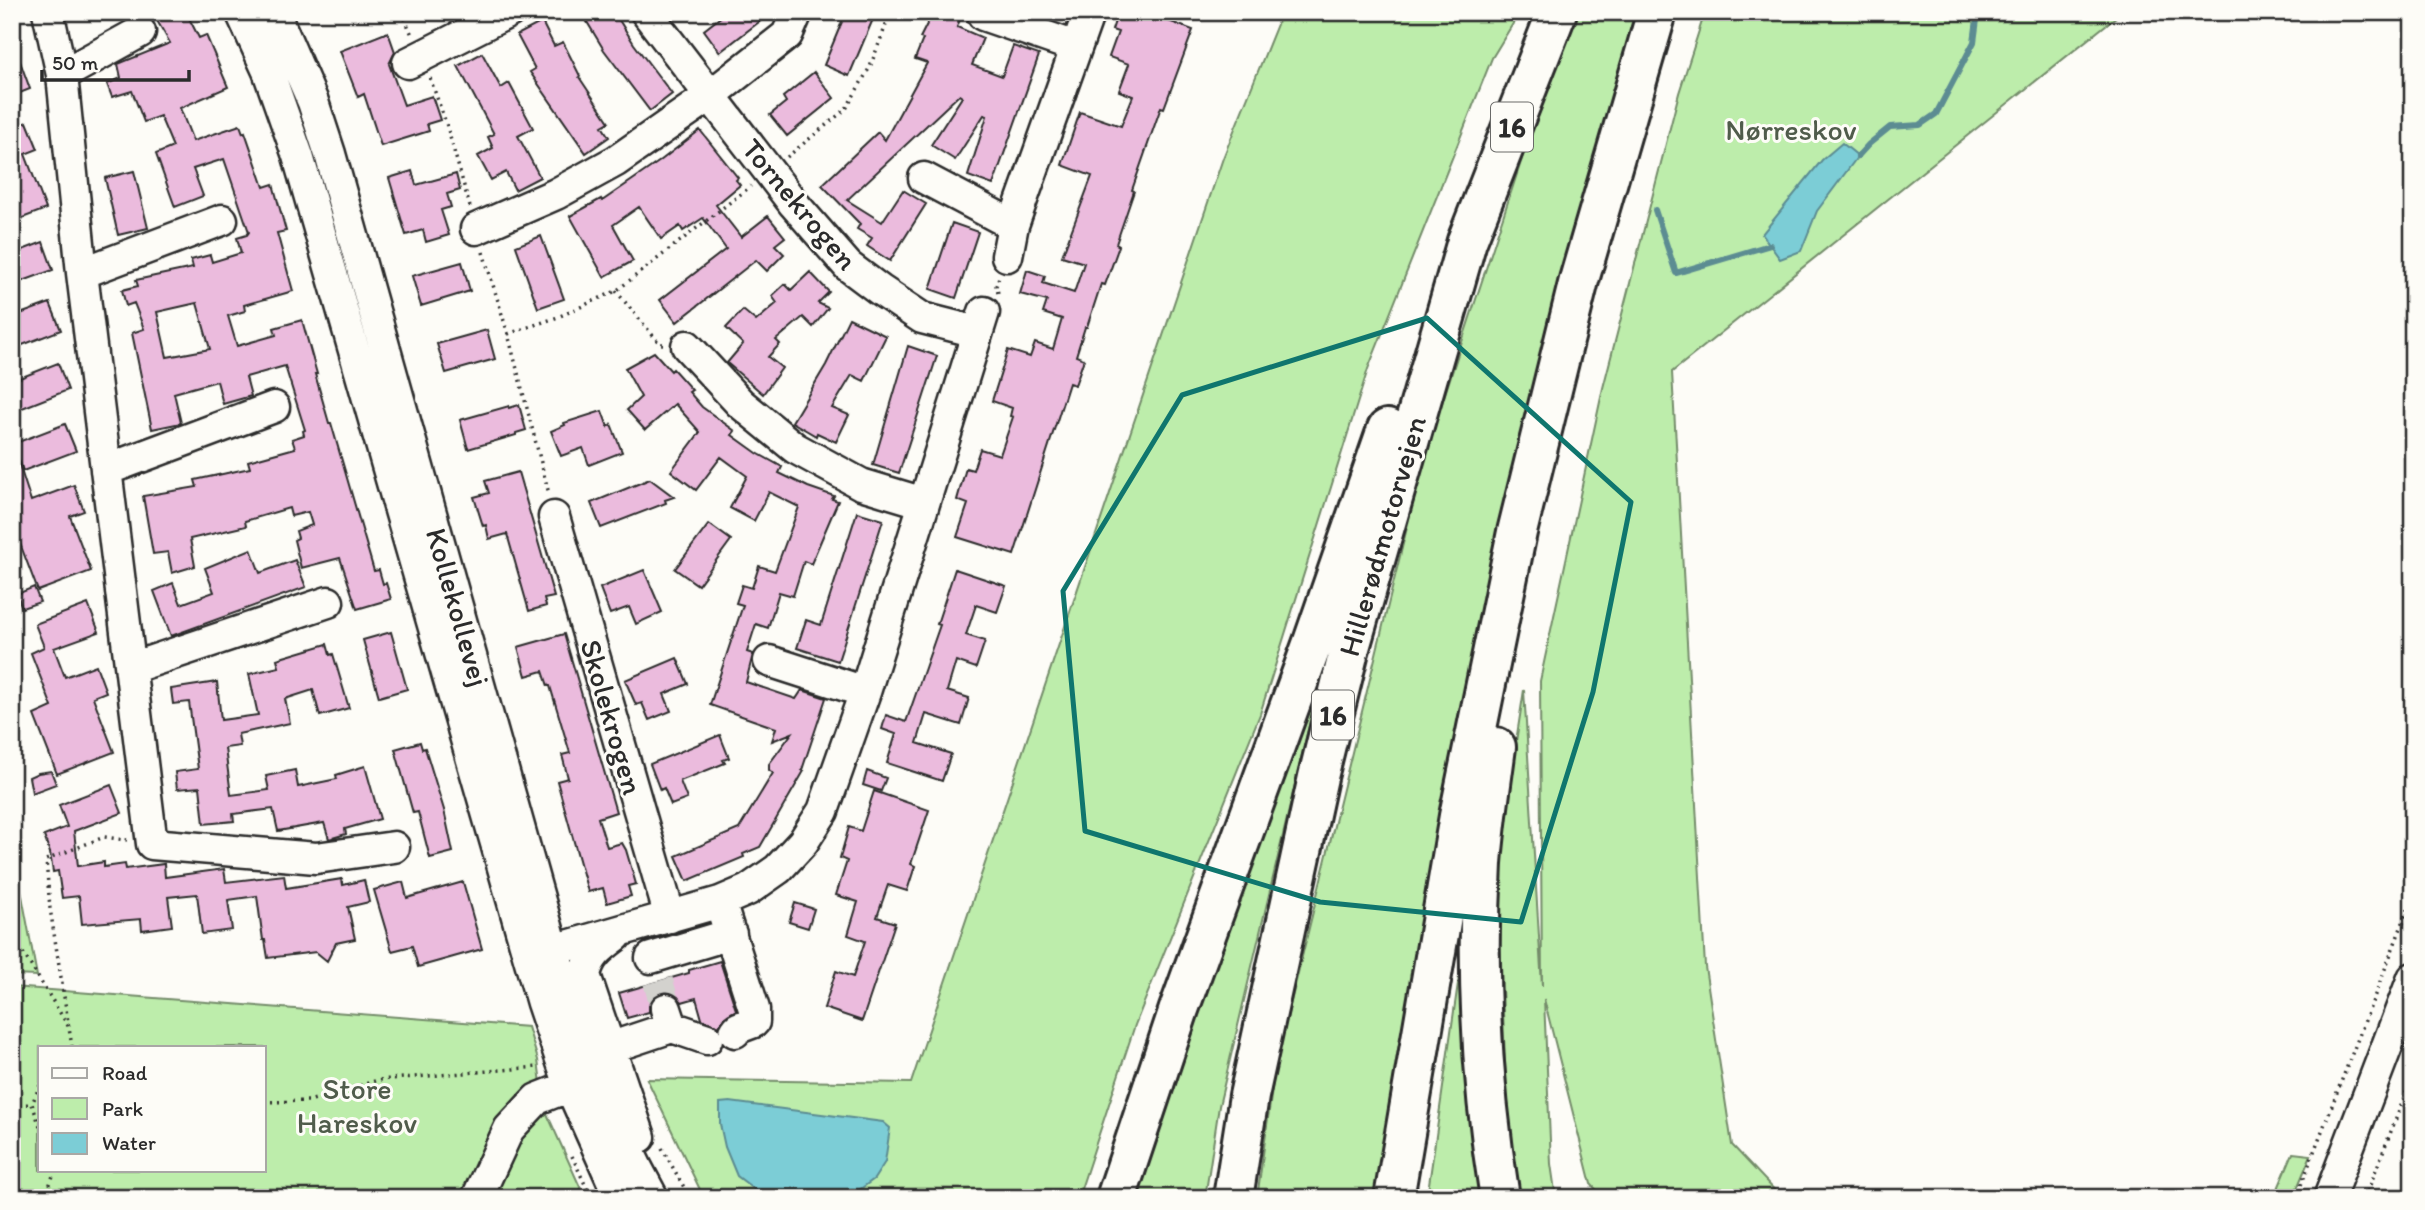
<svg xmlns="http://www.w3.org/2000/svg" width="2425" height="1210" viewBox="0 0 2425 1210" font-family="Itim,sans-serif">
  <rect width="100%" height="100%" fill="#fdfcf7"/>
  <filter id="ink" filterUnits="userSpaceOnUse"><feTurbulence type="fractalNoise" baseFrequency=".0143" numOctaves="2"/><feDisplacementMap in="SourceGraphic" scale="14" xChannelSelector="R" yChannelSelector="G"/><feConvolveMatrix kernelMatrix="1 2 1 2 8 2 1 2 1" color-interpolation-filters="sRGB"/></filter>
  <g filter="url(#ink)">
    <path fill="#bdedab" stroke="#748c6b" stroke-width="2" fill-rule="evenodd" d="M1282 12H1520L1492 58 1368 369 1260 714 1135 1025 1078 1198H704L647 1079 911 1083 1223 158Z
      M1570 12H1644L1495 544 1396 1062 1376 1198H1257L1275 1067 1424 458Z
      M1705 12H2122L1672 372 1705 967 1732 1145 1782 1198H1604L1591 1184 1544 999 1551 1164 1556 1198H1518L1508 1135 1497 864 1524 690 1542 986 1540 681 1603 388 1679 93Z
      M1327 649 1219 1106 1205 1198H1120Z
      M12 842 37 976 12 975Z
      M1467 921 1492 1198H1427Z
      M12 987 528 1027 538 1060 544 1107 585 1198H12ZM40 1047H264V1170H40Z
      M2293 1153 2311 1155 2293 1198H2274Z"/>
    <path fill="#7ccdd6" stroke="#5c8c92" stroke-width="2" d="M1842 143 1858 156 1817 211 1801 251 1780 259 1762 234 1822 160Z
      M730 1102 883 1122 890 1128 885 1162 874 1179 859 1190 836 1198H766L737 1176 725 1147 720 1124V1103Z"/>
    <g fill="none" stroke-linecap="round" stroke-linejoin="round">
      <path stroke="#5c8c92" stroke-width="6" d="M1858 156 1869 144 1890 127 1920 125 1936 114 1974 42 1978 12
        M1655 210 1676 273 1770 245"/>
    </g>
    <path fill="#ebbbdd" stroke="#2b2b2b" stroke-width="2" fill-rule="evenodd" d="M152 12H186L199 38 206 35 228 87 180 108 193 141 240 125 243 133 245 132 264 187 273 184 286 231 277 233 293 291 244 305 245 311 228 316 237 346 276 335 274 328 302 320 317 374H315L329 423H331L374 571 379 570 383 584 386 583 391 599 357 609 340 558 301 568 294 540 298 538 296 531 312 525 308 512 291 516 289 508 245 521 246 526 190 539 195 566 172 573 168 552 153 554 143 496 197 487 195 480 250 468 248 461 295 448 292 439 304 435 303 431 305 430 285 366 246 377 251 396 223 404 217 381 174 393 181 423 152 429 132 333 144 329 134 303 126 306 122 290 138 286 136 280 193 268 191 260 210 255 212 262 241 253 237 238 247 235 249 232 224 159 193 169 203 196 175 207 156 154 173 147 160 116 144 122 132 91 112 97 107 84 121 78 118 64 170 43ZM197 303 210 349 167 357 157 312Z
      M581 12H614L634 44 672 94 650 111 604 50Z
      M727 12H772L720 52 704 30Z
      M846 12H876L849 76 824 65Z
      M933 12H963L957 27 983 38 972 65 1002 76 1013 46 1039 55 993 185 968 176 987 116 984 115 955 160 931 145 962 97 959 95 847 200 882 222 903 190 926 204 890 261 867 246 872 238 857 229 860 224 822 185 878 132 885 140 927 63 915 59 923 39 920 38Z
      M1118 12H1144L1193 30 1164 108 1161 107 1132 190 1134 191 1116 244 1119 246 1105 285 1101 284 1087 327H1085L1076 356 1084 359 1075 385 1069 383 1014 555 957 537 968 504 957 500 966 468 973 470 980 449 1000 455 1013 417 1010 416 1012 408 992 401 1008 350 1030 357 1035 343 1053 349 1062 319 1043 313 1047 301 1020 294 1027 270 1045 276 1043 283 1074 293 1084 263 1062 256 1092 176 1062 165 1080 112 1121 126 1133 96 1119 91 1129 64 1109 57 1118 32 1112 30Z
      M542 22 554 46 563 42 580 76 579 77 609 122 602 126 609 137 586 153 530 72 535 69 517 35Z
      M388 32 395 52 389 64 404 105 432 96 440 120 427 124 429 131 381 146 364 94 358 97 340 51Z
      M14 45 30 89 12 96V46Z
      M482 53 501 88 509 83 533 128 518 136 540 177 515 190 506 172 491 180 478 156 493 148 488 137 494 134 458 66Z
      M814 72 834 98 787 136 770 115 786 102 783 97Z
      M27 122 38 149 25 154 46 209 12 222V125L14 127Z
      M700 130 738 178 736 180 740 185 716 205 741 237 768 216 785 237 775 245 784 254 767 271 756 260 677 322 660 300 726 249 703 218 683 231 680 226 661 239 639 207 613 225 633 261 604 277 570 216 601 199 602 201 660 161Z
      M134 171 148 228 118 235 105 178Z
      M412 171 416 185 456 174 460 190 447 194 451 207 441 210 449 235 426 242 423 230 406 235 389 178Z
      M952 223 978 232 956 298 930 289Z
      M541 236 564 299 538 308 516 246Z
      M43 242 53 270 12 285V254Z
      M462 262 470 291 421 306 412 276Z
      M810 272 829 292 818 303 828 308 813 327 803 317 776 340 780 344 768 357 782 368 763 394 727 363 743 344 726 328 743 310 756 321 777 303 772 296 785 284 791 290Z
      M50 303 61 330 12 349V317Z
      M849 318 886 336 864 381 852 375 832 408 849 415 836 442 817 433 816 436 792 422 826 365Z
      M487 330 495 359 446 373 437 344Z
      M908 346 937 356 899 473 873 465Z
      M654 352 671 371 673 369 692 390 689 392 702 407 735 431 732 435 757 453 782 467 779 473 808 487 834 496 832 499 838 501 811 564 804 561 793 596 779 592 768 628 756 624 747 652 753 654 746 682 796 699 802 690 826 698 802 770 804 771 760 847 743 854 744 857 687 881 676 856 739 829 773 773 769 770V764L792 733 772 741 776 728 710 705 743 605 736 603 742 585 752 588 759 566 775 571 799 507 769 492 754 521 730 508 747 476 721 457 696 490 671 471 700 432 675 404 645 430 627 410 641 397 625 368Z
      M58 363 68 390 12 412V381Z
      M519 405 526 430 516 433V435L468 449 460 420 509 406V408Z
      M602 411 608 427 611 424 622 452 589 465 583 448 561 456 551 431 565 425 564 423Z
      M65 424 76 451 23 471 13 444Z
      M15 452 31 501 74 485 84 511 70 516 91 571 38 591 16 533 19 532 12 513V453Z
      M518 472 554 597 544 599 546 606 529 611 507 534 489 539 486 525 483 526 474 497 489 493 485 481Z
      M650 479 674 497 665 500 666 503 601 528 591 503Z
      M857 512 883 520 838 661 797 648 806 620 821 625Z
      M709 524 731 540 698 585 675 569Z
      M251 549 260 573 295 560 306 587 171 636 154 591 173 583 181 604 214 592 205 568Z
      M955 569 1006 586 997 612 976 605 966 635 985 641 976 668 956 661 947 691 969 698 961 725 926 714 917 743 951 754 942 781 887 763 896 734 882 729 886 715 906 722 940 625 937 624Z
      M644 570 662 612 636 624 629 607 610 614 600 588Z
      M34 587 40 602 22 608 17 594Z
      M88 604 99 632 54 648 65 677 96 665 106 692 93 697 114 752 57 774 34 715 52 707 31 653 44 647 35 624Z
      M391 632 407 689 379 697 363 640Z
      M564 634 616 812 598 818 607 847 622 843 626 850 636 884 628 886 631 896 607 903 603 888 588 892 557 781 568 778 562 755 570 753 550 686H548L543 671 526 676 518 647Z
      M327 644 330 655 333 654 349 708 320 716 313 690 285 699 290 723 238 734 240 746 225 748 231 795 269 790 266 776 295 770 298 787 337 779 336 775 365 766 380 819 345 829 346 834 329 839 324 823 278 831 273 809 233 814 234 821 204 824 200 787 177 789 175 772 198 769 189 702 173 704 171 689 217 682 221 720 258 715 249 674 279 667 277 659Z
      M677 658 688 684 664 694 671 711 649 720 642 703 636 705 625 680Z
      M720 735 729 758 723 760 725 763 680 781 687 799 671 805 664 788 660 790 650 764Z
      M420 742 422 749 425 748 444 810 453 852 430 858 418 812 413 813 395 749Z
      M51 771 56 784 32 793 29 777 38 773Z
      M867 771 886 778 881 791 863 785Z
      M111 785 122 813 74 831 78 866 104 862V867L125 864 126 869 164 864 165 877 224 869 226 882 284 875 286 888 342 879 343 885 364 880 369 902 348 907 355 939 336 943 327 961 316 952 268 958 265 940H263L257 896 228 900 232 930 202 934 197 894 168 897 172 926 142 930 141 919 82 924 79 896 62 898 58 871 53 872 50 853 44 836 67 827 59 805Z
      M874 791 929 810 911 864 915 866 907 891 888 885 877 917 895 923 862 1021 824 1008 836 971 853 977 865 941 848 935 858 902 836 895 847 861 840 858 849 827 861 831Z
      M403 882 407 898 463 882 482 949 418 967 412 946 392 951 374 890Z
      M795 903 814 909 808 928 789 922Z
      M720 961 736 1010 725 1017 719 1027 702 1019 696 998 682 1002 677 996 669 992H661L653 997 649 1005V1012L627 1018 619 993 689 973V970Z"/>
    <g fill="none" stroke-linecap="round" stroke-linejoin="round">
      <path stroke="#d3d2ce" stroke-width="30" stroke-dasharray="30 15" stroke-linecap="butt" d="M658 981 666 1009"/>
      <g stroke="#2b2b2b" stroke-width="35">
        <path id="minor" d="M48 12 62 75 82 273 152 844 316 858 394 847
          M241 12 268 71 298 156 542 1003 570 1086 620 1198
          M274 12 313 102 330 154 550 937C577 1031 605 1112 653 1198
          M646 12 794 204 848 266 880 290 922 318 977 332
          M983 15 1076 47
          M408 63 509 12
          M62 75 140 32
          M924 178 1013 225
          M476 229 556 194 616 161 711 95 787 35 797 12
          M1007 256 1013 225 1089 12
          M82 273 222 220
          M687 346 740 403 795 448 861 484 924 503
          M106 470 274 407
          M554 517 670 917
          M769 661 865 692
          M131 668 328 602
          M720 902 754 1009V1022L738 1028 735 1032
          M616 936C600 948 589 956 585 975L640 1137
          M536 955 720 902 748 890 778 869 803 842 823 811 865 692 984 312
          M651 958 731 934
          M672 1027 707 1039
          M609 1048 672 1027 666 1009
          M477 1198 509 1129 537 1099 570 1086
          M2329 1198 2413 978"/>
      </g>
      <g stroke="#2b2b2b" stroke-width="44">
        <path id="highway" d="M1496 747C1491 785 1485 824 1482 863 1476 974 1482 1088 1500 1198
          M1116 1198 1179 1009 1313 642 1387 429
          M1233 1198 1249 1096 1318 777 1349 651 1467 241 1557 12
          M1394 1198 1459 816 1517 532 1579 280 1657 12"/>
      </g>
      <path stroke="#2b2b2b" stroke-width="3.5" stroke-dasharray="2 5" stroke-linecap="butt" d="M402 12 412 35
        M430 78 446 123 470 207
        M787 157 846 109 870 67 891 12
        M483 252 508 334 549 494
        M616 291 660 344H663
        M998 293 996 286 999 277
        M508 334 558 317 616 291 751 186
        M12 935 70 1029
        M72 1047 50 908 46 860 104 837 127 840
        M40 1085 32 1104 40 1126
        M264 1102 309 1101 378 1080 538 1067
        M12 1105 31 1104
        M662 1148 690 1198
        M572 1156 589 1193
        M45 1198 55 1170
        M2296 1198 2413 897
        M2365 1198 2413 1075"/>
      <use href="#minor" stroke="#fdfcf7" stroke-width="30"/>
      <use href="#highway" stroke="#fdfcf7" stroke-width="38"/>
    </g>
  </g>
  <path fill="none" stroke="#0f766e" stroke-width="5" stroke-linejoin="round" d="M1427 318 1631 502 1593 692 1521 922 1320 902 1085 831 1063 591 1182 395Z"/>
  <g text-anchor="middle" dominant-baseline="central" stroke-width="6" stroke-linejoin="round" paint-order="stroke">
    <g fill="#fdfcf7" stroke="#6a6a68" stroke-width="2">
      <rect x="1491" y="102.5" width="42" height="49" rx="5"/>
      <rect x="1312" y="690.5" width="42" height="49" rx="5"/>
    </g>
    <g font-size="28" font-weight="bold" fill="#2b2b2b">
      <text x="1512" y="127">16</text>
      <text x="1333" y="715">16</text>
    </g>
    <g font-size="30" fill="#505c4b" stroke="#fdfcf7">
      <text x="1791" y="129">Nørreskov</text>
      <text x="357" y="1088">Store<tspan x="357" dy="34">Hareskov</tspan></text>
    </g>
    <g font-size="30" fill="#2b2b2b" stroke="#fdfcf7">
      <text transform="translate(800 204) rotate(50)">Tornekrogen</text>
      <text transform="translate(1382 536) rotate(-74)">Hillerødmotorvejen</text>
      <text transform="translate(458 607) rotate(74)">Kollekollevej</text>
      <text transform="translate(612 717) rotate(74)">Skolekrogen</text>
    </g>
  </g>
  <rect width="2425" height="1210" fill="none" stroke="#fdfcf7" stroke-width="42"/>
  <rect x="21" y="21" width="2383" height="1168" fill="none" stroke="#2b2b2b" stroke-width="2.5" filter="url(#ink)"/>
  <rect x="38" y="1046" width="228" height="126" fill="#fdfcf7" stroke="#a9a8a5" stroke-width="2"/>
  <rect x="52" y="1068" width="35" height="10" fill="#fdfcf7" stroke="#a9a8a5" stroke-width="2"/>
  <text x="102" y="1080" font-size="21" fill="#2b2b2b">Road</text>
  <rect x="52" y="1098" width="35" height="21" fill="#bdedab" stroke="#a9a8a5" stroke-width="2"/>
  <text x="102" y="1116" font-size="21" fill="#2b2b2b">Park</text>
  <rect x="52" y="1133" width="35" height="21" fill="#7ccdd6" stroke="#a9a8a5" stroke-width="2"/>
  <text x="102" y="1150" font-size="21" fill="#2b2b2b">Water</text>
  <path d="M42 70v10h147v-10" fill="none" stroke="#2b2b2b" stroke-width="3.5"/>
  <text x="52" y="70" font-size="21" fill="#2b2b2b" stroke="#fdfcf7" stroke-width="5" paint-order="stroke">50 m</text>
</svg>
